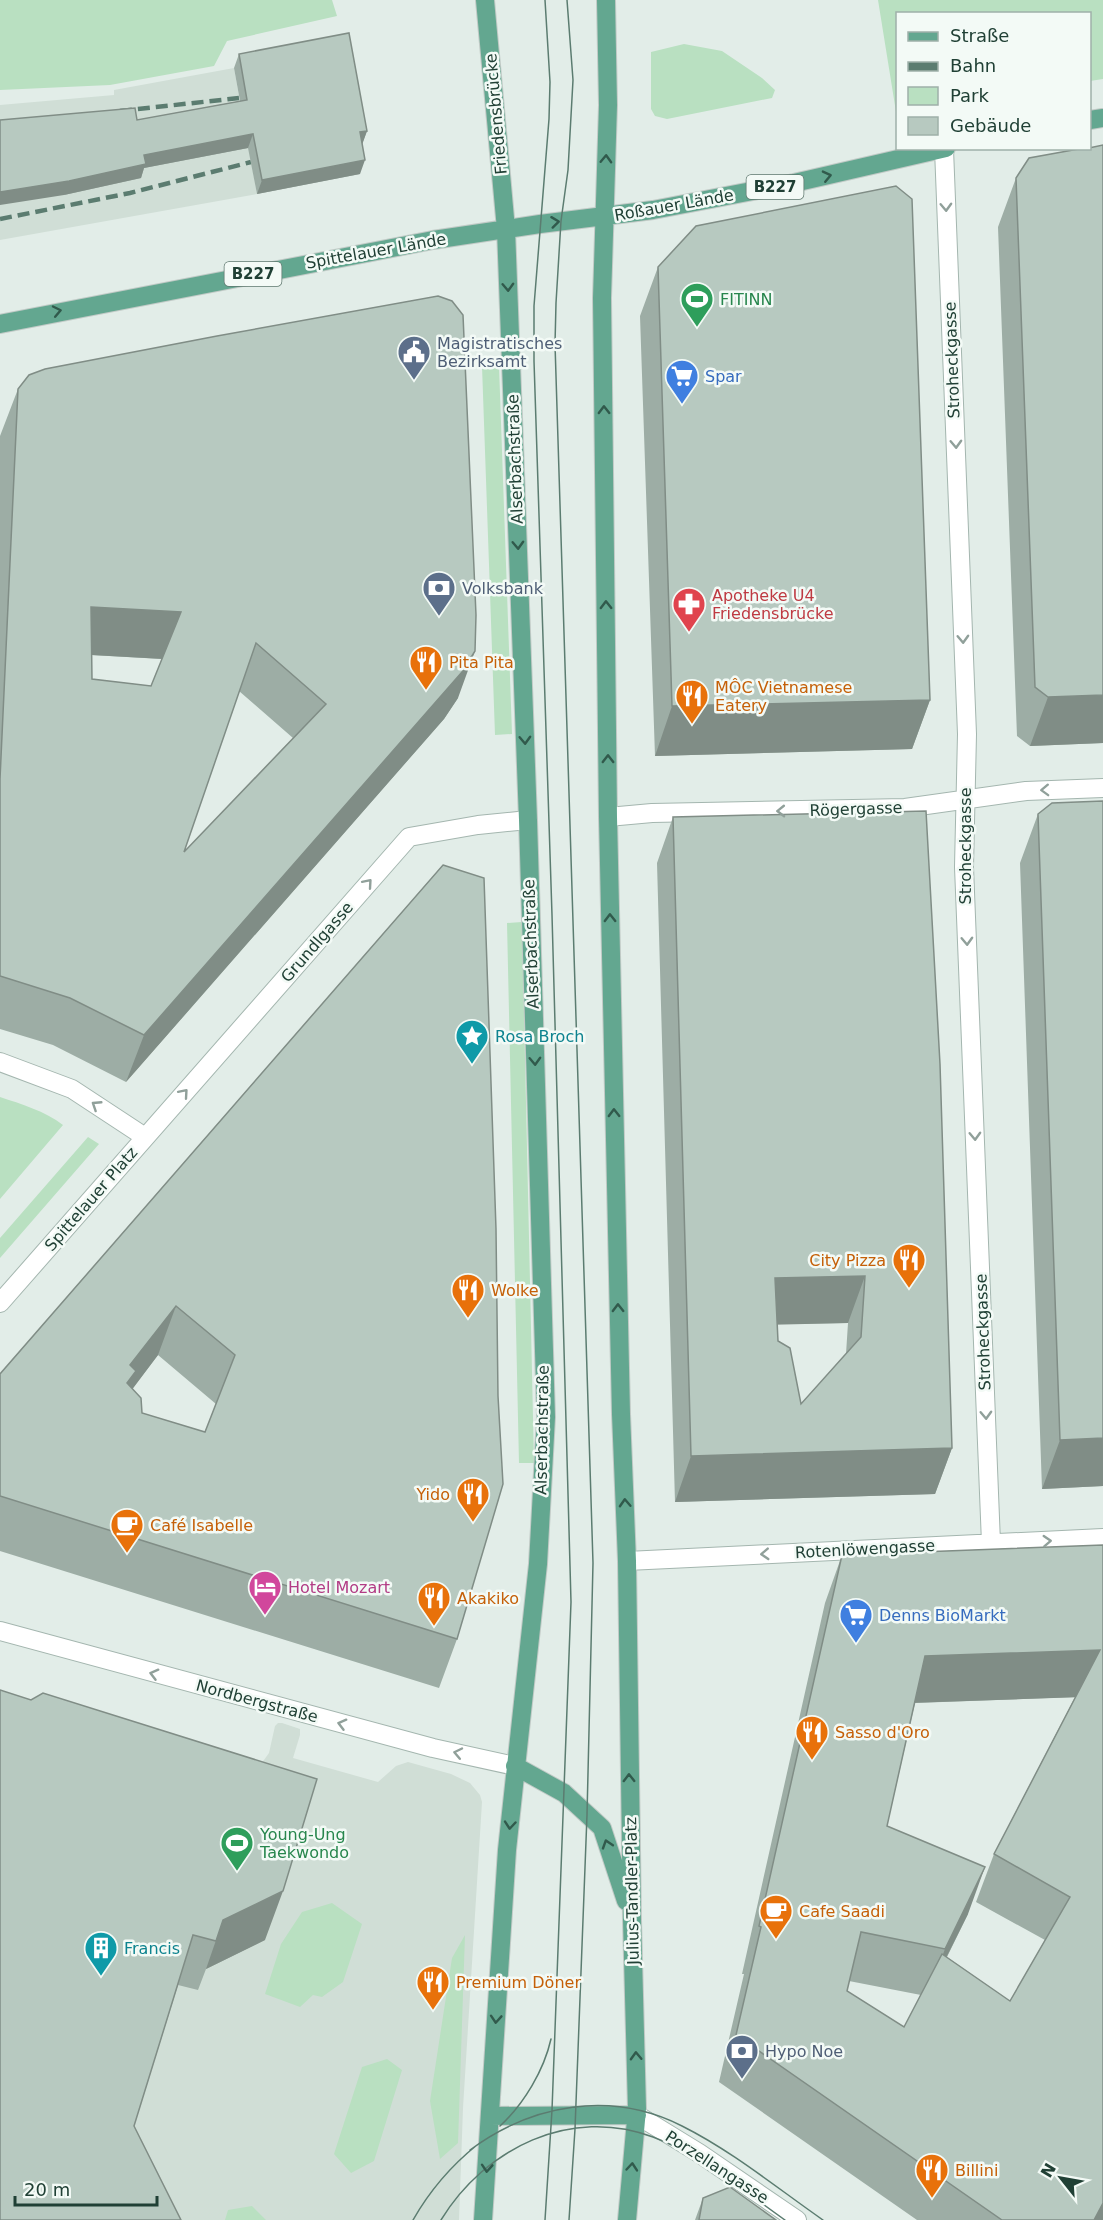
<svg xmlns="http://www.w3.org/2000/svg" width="1103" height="2220" viewBox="0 0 1103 2220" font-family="'DejaVu Sans',sans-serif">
  <rect width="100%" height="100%" fill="#e2ede8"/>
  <path fill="#d0ded6" d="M234 68 257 194 0 240V105L114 95V90Z
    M0 1723 256 1771 269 1753 275 1726 278 1723H282L300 1729V1735L293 1758 378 1782 396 1766 408 1762 451 1774 470 1783 480 1795 482 1802 463 2108 459 2220H0Z"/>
  <path fill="#b9e0c1" d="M0 0H332L337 16 227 41 214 66 110 85 0 90Z
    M878 0H1103V79L1090 81V14H898L897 118Z
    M684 44 722 51 762 78 775 90 772 98 667 119 655 116 651 109V52Z
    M482 366H499L512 734 495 735Z
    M522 922 534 1463H519L507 923Z
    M0 1097C21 1104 45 1111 63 1125L0 1199Z
    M88 1137 99 1144 0 1258V1238Z
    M332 1903 362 1924 343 1982 322 1997 313 1995 300 2007 265 1994 281 1944 302 1912Z
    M465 1935 458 2143 440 2159 430 2101 452 1958Z
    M387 2059 402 2070 374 2161 351 2173 334 2154 362 2067Z
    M252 2206 266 2220H225L228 2210Z"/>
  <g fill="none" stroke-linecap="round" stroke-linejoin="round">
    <g stroke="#a4b6af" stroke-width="20">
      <path id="minor" d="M944 149 967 734 964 867 991 1543
        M608 817 652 813 905 808 1026 791 1103 788
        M0 1062 72 1089 145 1137
        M0 1303 409 837 478 825 528 820
        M627 1561 1103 1538
        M0 1631 433 1748 515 1766
        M637 2115 699 2153 797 2220"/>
    </g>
    <g stroke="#c1cac6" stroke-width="20">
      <path id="major" d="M606 0 608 105 602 298 608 817 621 1414 627 1561 632 1920 637 2109 627 2220
        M1090 120 1103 118
        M0 324 433 240 540 224 653 210 794 183 946 148
        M515 1766 564 1793 602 1828 626 1901
        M490 2116 637 2115
        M483 2220 507 1850 538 1564 546 1417 528 820 506 229 485 0"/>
    </g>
    <use href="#minor" stroke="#fff" stroke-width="18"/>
    <use href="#major" stroke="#63a790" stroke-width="18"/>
    <path stroke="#5b7c70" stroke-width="1.5" d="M545 0 550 82 549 119 534 306V361L552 915 571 1602 552 2110 545 2220
      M567 0 573 80 568 170 561 221 556 303 555 344 593 1563 587 1815 575 2129 569 2220
      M500 2126C524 2104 544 2070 551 2039
      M470 2150C532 2104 611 2090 682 2126 732 2151 777 2188 823 2220
      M413 2220C429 2192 452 2165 477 2145
      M441 2220C485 2148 571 2106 653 2137 701 2155 744 2191 785 2220"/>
    <path stroke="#5b7c70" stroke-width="4.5" stroke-dasharray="12 6" stroke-linecap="butt" d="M120 111 239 98
      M0 219 130 193 251 162"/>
  </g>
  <path fill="#9dada5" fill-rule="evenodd" d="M239 54 367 131 362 144 360 174 257 194 248 148 144 168 141 178 64 195 137 120 240 101 234 68Z
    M1016 178 1103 743 1030 746 1017 736 998 227Z
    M658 267 930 700 912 749 655 756 640 316Z
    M18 389 458 698 444 719 126 1082 53 1045 0 1029V436ZM91 655 162 659 151 686 92 679ZM239 691 293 738 184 852Z
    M1038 814 1103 1486 1042 1489 1020 863Z
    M673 817 952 1448 935 1494 675 1502 657 863ZM848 1323 846 1354 801 1404 778 1341 777 1324Z
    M443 865 457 1639 439 1688 0 1551V1374ZM158 1355 216 1404 205 1432 142 1413 132 1389Z
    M1103 1545V2220H917L719 2082 744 1974H742L825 1603 842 1555ZM1075 1697 994 1854 976 1902 1045 1940 1010 2001 947 1957 968 1914 887 1826 915 1703ZM849 1981 921 1995 904 2027 847 1991Z
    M0 1690 265 1940 206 1969 198 1990 178 1985 134 2126 0 2220Z
    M703 2198 776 2220H695Z"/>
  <path fill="#808d86" d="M367 131 362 145 360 132Z
    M253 134 248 148 144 168 141 178 64 195 0 205V192L144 155Z
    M365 160 360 174 257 194 262 180Z
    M91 607 181 612 164 659 74 654Z
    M475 651 458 698 444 719 126 1082 144 1035Z
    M1103 695V743L1030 746 1048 697Z
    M930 700 912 749 655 756 672 706Z
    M865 1276 848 1323 758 1325 775 1278Z
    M176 1306 158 1355 128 1395 118 1420 130 1365Z
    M1103 1438V1486L1042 1489 1060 1440Z
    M952 1448 935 1494 675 1502 691 1456Z
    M1100 1650 1083 1697 908 1703 925 1656Z
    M985 1867 968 1914 927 1996 945 1949Z
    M283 1891 265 1940 206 1969 223 1920Z
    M1103 2203V2220H1094Z"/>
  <path fill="#b7c9c0" stroke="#808d86" stroke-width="1.5" fill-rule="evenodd" d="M349 33 367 131 360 132 365 160 262 180 253 134 144 155 146 164 69 181 0 192V120L135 108 137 120 247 100 239 54Z
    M1103 145V695L1048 697 1035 687 1016 178 1029 158 1084 148H1089Z
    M896 186 912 199 930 700 672 706 658 267 696 226Z
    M438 296 452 301 463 315 476 615 475 651 462 672 144 1035 70 998 0 976V779L18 389 29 375 45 369 217 336ZM91 607 181 612 151 686 92 679ZM256 643 326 704 184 852Z
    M1103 801V1438L1060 1440 1038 814 1052 803Z
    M926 811 940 1064 952 1448 691 1456 673 817ZM865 1276 861 1337 801 1404 790 1348 778 1341 775 1278Z
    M443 865 484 878 496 1229 498 1396 503 1484 457 1639 0 1496V1374ZM176 1306 235 1355 205 1432 142 1413 141 1398 127 1383 136 1371 130 1365Z
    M1103 1545V2203L1094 2220H1002L736 2035 761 1927 759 1926 842 1555ZM1100 1650 994 1854 1070 1897 1010 2001 942 1954 904 2027 847 1991 861 1932 945 1949 985 1867 887 1826 925 1656Z
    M0 1690 31 1700 43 1693 317 1779 283 1891 223 1920 216 1941 193 1935 134 2126 181 2220H0Z
    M730 2187 776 2220H699L703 2198Z"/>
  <defs><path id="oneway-chevron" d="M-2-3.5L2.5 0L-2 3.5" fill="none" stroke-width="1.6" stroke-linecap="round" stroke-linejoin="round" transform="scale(1.5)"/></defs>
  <g stroke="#315a4c">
    <use href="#oneway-chevron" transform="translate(606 159) rotate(-88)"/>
    <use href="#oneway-chevron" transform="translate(827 176) rotate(-13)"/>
    <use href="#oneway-chevron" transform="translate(555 222) rotate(-7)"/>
    <use href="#oneway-chevron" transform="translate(508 287) rotate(88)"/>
    <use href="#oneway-chevron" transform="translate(57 311) rotate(-12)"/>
    <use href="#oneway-chevron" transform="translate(604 410) rotate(-91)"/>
    <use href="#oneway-chevron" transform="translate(518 545) rotate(88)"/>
    <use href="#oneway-chevron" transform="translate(606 605) rotate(-91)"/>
    <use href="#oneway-chevron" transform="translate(525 740) rotate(88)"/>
    <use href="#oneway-chevron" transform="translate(608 759) rotate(-90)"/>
    <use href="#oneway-chevron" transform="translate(610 918) rotate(-91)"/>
    <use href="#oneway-chevron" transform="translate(535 1061) rotate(88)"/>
    <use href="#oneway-chevron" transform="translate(614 1113) rotate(-91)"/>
    <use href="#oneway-chevron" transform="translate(618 1308) rotate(-91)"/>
    <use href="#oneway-chevron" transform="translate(625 1503) rotate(-93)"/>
    <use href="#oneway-chevron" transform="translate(629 1778) rotate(-91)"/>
    <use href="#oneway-chevron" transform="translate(510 1825) rotate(95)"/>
    <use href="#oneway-chevron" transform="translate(607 1844) rotate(-108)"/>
    <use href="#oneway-chevron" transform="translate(496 2019) rotate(94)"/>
    <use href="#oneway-chevron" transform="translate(636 2056) rotate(-92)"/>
    <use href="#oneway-chevron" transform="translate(632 2167) rotate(-85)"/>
    <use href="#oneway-chevron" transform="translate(487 2168) rotate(94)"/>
  </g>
  <g stroke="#90a09a">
    <use href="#oneway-chevron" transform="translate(946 207) rotate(88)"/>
    <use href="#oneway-chevron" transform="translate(956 444) rotate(88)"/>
    <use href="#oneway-chevron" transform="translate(963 639) rotate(88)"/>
    <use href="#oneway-chevron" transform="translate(1045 790) rotate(178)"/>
    <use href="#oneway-chevron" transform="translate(781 811) rotate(179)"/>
    <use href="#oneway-chevron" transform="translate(368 883) rotate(-49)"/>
    <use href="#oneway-chevron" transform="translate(967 941) rotate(88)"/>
    <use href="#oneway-chevron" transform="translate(184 1093) rotate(-49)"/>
    <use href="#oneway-chevron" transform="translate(96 1105) rotate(-147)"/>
    <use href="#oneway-chevron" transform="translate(975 1136) rotate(88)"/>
    <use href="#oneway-chevron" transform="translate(986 1415) rotate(88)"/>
    <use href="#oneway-chevron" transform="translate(1047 1541) rotate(-3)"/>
    <use href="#oneway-chevron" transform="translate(765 1554) rotate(177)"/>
    <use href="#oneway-chevron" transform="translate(154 1674) rotate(-165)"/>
    <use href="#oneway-chevron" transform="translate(342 1724) rotate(-165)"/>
    <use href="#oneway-chevron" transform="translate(458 1753) rotate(-168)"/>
  </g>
  <defs>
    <g id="stadium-pin" transform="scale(1.725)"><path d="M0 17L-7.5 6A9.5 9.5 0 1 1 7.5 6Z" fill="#2e9e5b" stroke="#f3faf6"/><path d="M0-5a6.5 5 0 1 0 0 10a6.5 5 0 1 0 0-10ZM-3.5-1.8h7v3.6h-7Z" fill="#fff"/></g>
    <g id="civic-pin" transform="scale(1.725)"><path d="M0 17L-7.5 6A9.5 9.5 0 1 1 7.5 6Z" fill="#5c6f8a" stroke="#f3faf6"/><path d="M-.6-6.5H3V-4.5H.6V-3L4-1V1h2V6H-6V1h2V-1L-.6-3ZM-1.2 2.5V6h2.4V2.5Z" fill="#fff"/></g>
    <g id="supermarket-pin" transform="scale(1.725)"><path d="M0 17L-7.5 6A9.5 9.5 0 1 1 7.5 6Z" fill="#3f7fe0" stroke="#f3faf6"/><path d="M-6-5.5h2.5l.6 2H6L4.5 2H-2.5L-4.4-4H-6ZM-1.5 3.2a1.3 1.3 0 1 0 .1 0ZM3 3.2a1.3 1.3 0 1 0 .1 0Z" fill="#fff"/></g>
    <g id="bank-pin" transform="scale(1.725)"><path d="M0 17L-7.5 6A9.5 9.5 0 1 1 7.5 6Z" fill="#5c6f8a" stroke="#f3faf6"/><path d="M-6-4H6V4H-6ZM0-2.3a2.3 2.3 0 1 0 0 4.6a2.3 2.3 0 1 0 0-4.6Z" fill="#fff"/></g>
    <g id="pharmacy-pin" transform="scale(1.725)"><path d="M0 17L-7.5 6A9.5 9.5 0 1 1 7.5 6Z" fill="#e0444e" stroke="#f3faf6"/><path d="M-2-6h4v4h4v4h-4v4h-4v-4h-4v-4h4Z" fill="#fff"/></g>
    <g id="restaurant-pin" transform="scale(1.725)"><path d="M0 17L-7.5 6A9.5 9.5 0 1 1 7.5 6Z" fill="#e8710a" stroke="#f3faf6"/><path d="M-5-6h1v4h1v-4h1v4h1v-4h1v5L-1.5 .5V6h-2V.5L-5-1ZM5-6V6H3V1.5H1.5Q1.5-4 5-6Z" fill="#fff"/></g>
    <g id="sight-pin" transform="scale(1.725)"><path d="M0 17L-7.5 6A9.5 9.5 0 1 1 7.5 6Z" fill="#0f9aa8" stroke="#f3faf6"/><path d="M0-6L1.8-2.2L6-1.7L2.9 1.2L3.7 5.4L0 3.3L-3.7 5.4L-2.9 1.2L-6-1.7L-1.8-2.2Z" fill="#fff"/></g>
    <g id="cafe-pin" transform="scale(1.725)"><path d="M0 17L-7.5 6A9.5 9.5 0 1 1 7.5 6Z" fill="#e8710a" stroke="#f3faf6"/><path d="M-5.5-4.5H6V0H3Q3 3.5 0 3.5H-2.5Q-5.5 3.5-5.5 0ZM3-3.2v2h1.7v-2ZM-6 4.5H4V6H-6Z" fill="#fff"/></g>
    <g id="hotel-pin" transform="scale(1.725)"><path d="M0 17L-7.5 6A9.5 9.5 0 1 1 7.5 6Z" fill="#d1479c" stroke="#f3faf6"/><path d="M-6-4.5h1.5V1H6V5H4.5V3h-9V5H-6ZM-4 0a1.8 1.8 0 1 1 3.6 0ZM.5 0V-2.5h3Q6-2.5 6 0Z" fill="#fff"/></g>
    <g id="building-pin" transform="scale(1.725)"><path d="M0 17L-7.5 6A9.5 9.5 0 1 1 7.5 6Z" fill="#0f9aa8" stroke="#f3faf6"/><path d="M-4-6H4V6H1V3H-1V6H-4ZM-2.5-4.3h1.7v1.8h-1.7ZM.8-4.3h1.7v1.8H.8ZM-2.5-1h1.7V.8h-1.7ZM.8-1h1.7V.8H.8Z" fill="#fff"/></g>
  </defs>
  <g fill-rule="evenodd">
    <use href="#stadium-pin" x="697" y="299"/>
    <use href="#civic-pin" x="414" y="352"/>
    <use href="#supermarket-pin" x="682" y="376"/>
    <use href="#bank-pin" x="439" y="588"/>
    <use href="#pharmacy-pin" x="689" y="604"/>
    <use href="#restaurant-pin" x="426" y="662"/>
    <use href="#restaurant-pin" x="692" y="696"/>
    <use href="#sight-pin" x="472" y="1036"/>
    <use href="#restaurant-pin" x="909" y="1260"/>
    <use href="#restaurant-pin" x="468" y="1290"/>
    <use href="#restaurant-pin" x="473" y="1494"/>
    <use href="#cafe-pin" x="127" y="1525"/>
    <use href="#hotel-pin" x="265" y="1587"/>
    <use href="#restaurant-pin" x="434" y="1598"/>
    <use href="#supermarket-pin" x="856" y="1615"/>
    <use href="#restaurant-pin" x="812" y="1732"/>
    <use href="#stadium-pin" x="237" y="1843"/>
    <use href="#cafe-pin" x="776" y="1911"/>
    <use href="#building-pin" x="101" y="1948"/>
    <use href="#restaurant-pin" x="433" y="1982"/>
    <use href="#bank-pin" x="742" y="2051"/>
    <use href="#restaurant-pin" x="932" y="2170"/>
  </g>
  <g text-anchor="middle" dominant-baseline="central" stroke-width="5" stroke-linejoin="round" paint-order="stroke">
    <g fill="#f3faf6" stroke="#5f786f" stroke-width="1.5">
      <rect x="746.5" y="175" width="57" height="24" rx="4.5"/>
      <rect x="224.5" y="262" width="57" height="24" rx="4.5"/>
    </g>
    <g font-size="15" font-weight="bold" fill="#204035">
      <text x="775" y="187">B227</text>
      <text x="253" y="274">B227</text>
    </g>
    <g font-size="16" fill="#204035" stroke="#f3faf6">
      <text transform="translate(496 114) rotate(-95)">Friedensbrücke</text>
      <text transform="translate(674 205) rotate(-10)">Roßauer Lände</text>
      <text transform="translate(376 251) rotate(-10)">Spittelauer Lände</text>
      <text transform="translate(952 360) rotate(-92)">Stroheckgasse</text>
      <text transform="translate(515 459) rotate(-92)">Alserbachstraße</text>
      <text transform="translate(856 809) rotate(-2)">Rögergasse</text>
      <text transform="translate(965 846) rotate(-90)">Stroheckgasse</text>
      <text transform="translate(317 942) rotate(-49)">Grundlgasse</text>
      <text transform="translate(531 944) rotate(-92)">Alserbachstraße</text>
      <text transform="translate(91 1199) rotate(-49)">Spittelauer Platz</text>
      <text transform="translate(983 1332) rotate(-92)">Stroheckgasse</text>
      <text transform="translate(542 1430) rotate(-89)">Alserbachstraße</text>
      <text transform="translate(865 1549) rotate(-3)">Rotenlöwengasse</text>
      <text transform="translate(257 1701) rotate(15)">Nordbergstraße</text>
      <text transform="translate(632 1891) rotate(-91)">Julius-Tandler-Platz</text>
      <text transform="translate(717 2167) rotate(33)">Porzellangasse</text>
    </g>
    <g font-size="16" fill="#27864d" stroke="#f3faf6" text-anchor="start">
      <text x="720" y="299">FITINN</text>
      <text x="260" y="1834">Young-Ung<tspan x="260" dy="18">Taekwondo</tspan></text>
    </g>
    <g font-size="16" fill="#4e5e75" stroke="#f3faf6" text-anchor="start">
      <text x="437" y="343">Magistratisches<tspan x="437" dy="18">Bezirksamt</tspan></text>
      <text x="462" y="588">Volksbank</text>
      <text x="765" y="2051">Hypo Noe</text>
    </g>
    <g font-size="16" fill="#366cbe" stroke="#f3faf6" text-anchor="start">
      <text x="705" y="376">Spar</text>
      <text x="879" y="1615">Denns BioMarkt</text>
    </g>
    <g font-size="16" fill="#be3a42" stroke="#f3faf6" text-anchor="start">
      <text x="712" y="595">Apotheke U4<tspan x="712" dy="18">Friedensbrücke</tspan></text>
    </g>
    <g font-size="16" fill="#c56008" stroke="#f3faf6" text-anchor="start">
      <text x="449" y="662">Pita Pita</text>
      <text x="715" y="687">MÔC Vietnamese<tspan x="715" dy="18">Eatery</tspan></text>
      <text x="886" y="1260" text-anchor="end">City Pizza</text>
      <text x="491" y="1290">Wolke</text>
      <text x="450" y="1494" text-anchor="end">Yido</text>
      <text x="150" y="1525">Café Isabelle</text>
      <text x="457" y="1598">Akakiko</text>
      <text x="835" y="1732">Sasso d'Oro</text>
      <text x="799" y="1911">Cafe Saadi</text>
      <text x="456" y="1982">Premium Döner</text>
      <text x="955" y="2170">Billini</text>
    </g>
    <g font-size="16" fill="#0d838f" stroke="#f3faf6" text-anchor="start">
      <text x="495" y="1036">Rosa Broch</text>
      <text x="124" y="1948">Francis</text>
    </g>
    <g font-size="16" fill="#b23c85" stroke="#f3faf6" text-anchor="start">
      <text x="288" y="1587">Hotel Mozart</text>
    </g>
  </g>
  <rect x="896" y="12" width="195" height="138" fill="#f3faf6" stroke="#9fb0a9" stroke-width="1.5"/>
  <rect x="908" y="32" width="30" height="9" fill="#63a790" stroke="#9fb0a9" stroke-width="1.5"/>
  <text x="950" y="42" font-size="18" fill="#204035">Straße</text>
  <rect x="908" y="62" width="30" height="9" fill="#5b7c70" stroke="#9fb0a9" stroke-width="1.5"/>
  <text x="950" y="72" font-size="18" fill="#204035">Bahn</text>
  <rect x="908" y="87" width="30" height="18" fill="#b9e0c1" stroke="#9fb0a9" stroke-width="1.5"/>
  <text x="950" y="102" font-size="18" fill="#204035">Park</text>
  <rect x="908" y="117" width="30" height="18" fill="#b7c9c0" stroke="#9fb0a9" stroke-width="1.5"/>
  <text x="950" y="132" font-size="18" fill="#204035">Gebäude</text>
  <g transform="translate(1061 2178) rotate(301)" stroke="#f3faf6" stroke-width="4.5" paint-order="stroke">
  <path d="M0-4.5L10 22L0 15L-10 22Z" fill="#204035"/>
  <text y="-9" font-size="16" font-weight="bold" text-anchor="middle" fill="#204035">N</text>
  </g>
  <path d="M15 2196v9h142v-9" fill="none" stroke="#204035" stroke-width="3"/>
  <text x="24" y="2196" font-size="18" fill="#204035" stroke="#f3faf6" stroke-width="4.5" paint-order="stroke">20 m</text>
</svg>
